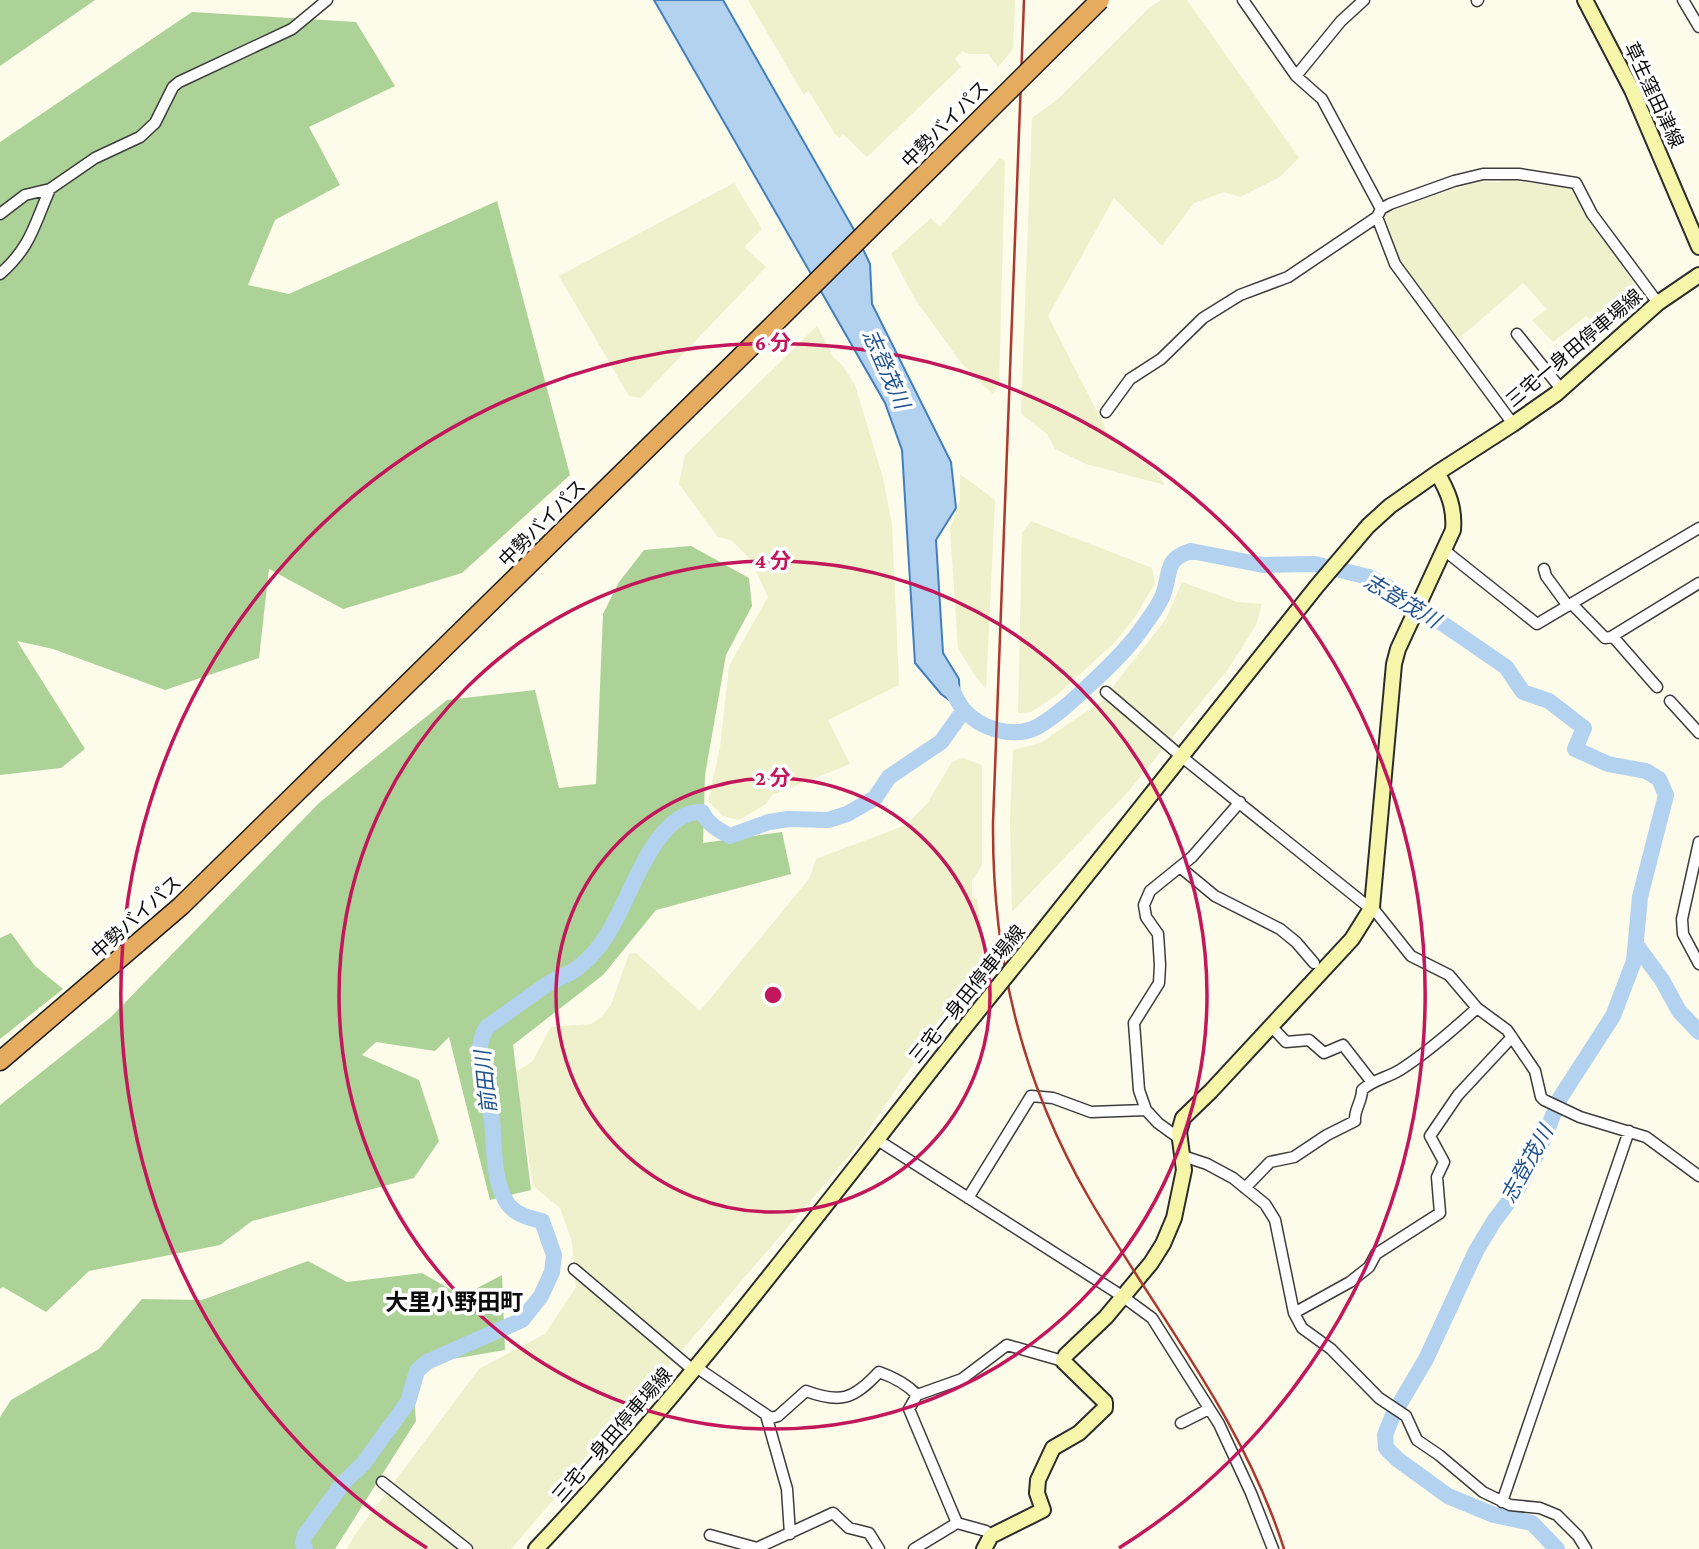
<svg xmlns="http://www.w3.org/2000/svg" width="1699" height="1549" viewBox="0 0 1699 1549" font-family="'Crimson Pro','Noto Sans JP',serif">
  <rect width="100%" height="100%" fill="#fdfbe9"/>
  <path fill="#eff0cc" d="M748 0H1015L1013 49 998 67 988 54H969L962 51 955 59 961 67 867 157 843 134 840 138 835 134 808 90 804 95Z
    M1161 0H1187L1299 158 1280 177 1240 197 1224 192 1194 203 1162 246 1114 198 1048 316 1108 433 1157 473 1165 485 1086 464 1055 449 1047 434 1021 414 1032 118 1058 99 1148 9Z
    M1000 158 1005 161 999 384 993 394 962 364 915 299 891 254 931 218 940 227Z
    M1510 180 1573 189 1592 223 1640 292 1629 307 1620 304 1597 326 1586 316 1553 342 1532 320 1547 309 1523 283 1455 342 1397 261 1383 224 1384 218 1388 212 1476 181 1498 182Z
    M734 183 762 229 744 247 766 267 641 398 629 396 559 276Z
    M817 326 834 358 842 365 855 385 883 478 892 525 899 685 828 720 850 764 772 795 766 804 739 820 723 816 708 801 720 748 729 666 768 597 751 560 732 541 717 536 679 484 685 455Z
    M960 474 995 500 986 689 976 677 958 648 950 529 960 501Z
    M1031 521 1152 568 1155 583 1135 617 1115 642 1057 695 1031 712 1018 713 1022 533Z
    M1182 582 1237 602 1262 604 1256 625 1228 669 1127 793 1012 912 1010 819 1013 750 1040 743 1101 702 1166 619Z
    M963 758 982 765V865L972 881V897L977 899 986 956 859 1144 511 1549H347L354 1536 479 1369 545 1334 576 1287 572 1242 560 1208 533 1186 522 1116 512 1074 532 1062 551 1027 591 1024 602 1016 611 1005 629 954 636 953 700 1011 809 879 816 859 906 825 927 804 952 762Z"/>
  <path fill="#acd298" d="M0 0H95L0 66Z
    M192 12 356 22 395 86 309 127 340 185 275 220 248 285 289 294 497 201 570 475 462 573 343 609 269 569 259 658 165 690 53 649 17 641 85 749 61 768 0 775V142Z
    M691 546 749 578 752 606 726 655 705 775 703 843 782 832 791 874 656 910 603 975 513 1045 531 1190 490 1200 449 1037 435 1051 376 1042 362 1055 419 1080 439 1141 414 1178 252 1221 220 1245 89 1271 46 1312 3 1287 0 1289V1105L111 1017 319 803 447 700 535 690 559 788 596 784 603 614 619 582 644 550Z
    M11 933 35 966 63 989 0 1039V938Z
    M308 1261 347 1282 422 1273 462 1296 502 1275 505 1350 411 1366 416 1421 335 1549H0V1417L11 1400 99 1349 142 1299 202 1300Z"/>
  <path fill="#b3d2ef" stroke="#427fbe" stroke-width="2" d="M654 0H723L853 228 870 264 872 304 951 462 956 508 936 540 943 653 959 679 960 708 941 694 915 663 902 450 885 403Z"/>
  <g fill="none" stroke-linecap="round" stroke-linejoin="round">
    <path stroke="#b3d2ef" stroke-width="16" d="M950 686C954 693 958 703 963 709 980 729 1013 739 1037 727 1056 716 1071 702 1087 687 1108 668 1129 648 1145 624 1152 614 1161 603 1164 592 1171 570 1165 559 1191 551L1263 565 1315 564 1369 577 1398 593 1506 667 1523 692 1549 701 1584 728 1575 749 1608 764 1646 771 1659 779 1666 795 1640 897 1634 961 1613 1016 1560 1098 1539 1150 1516 1192 1494 1221 1476 1251 1426 1359 1393 1415 1385 1435 1386 1448 1397 1459 1448 1496 1494 1515 1532 1523 1557 1549
      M1637 946 1662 980 1679 1011 1699 1032
      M305 1549 303 1543 305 1535 343 1483 363 1464 408 1402 417 1371 427 1362 522 1320 541 1296 552 1272 554 1255 542 1221C529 1218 513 1214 506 1201 492 1177 495 1147 492 1121 488 1097 480 1072 480 1047 481 1039 483 1033 487 1027 508 1013 527 997 548 984 557 978 568 975 576 969 593 957 607 937 616 919 633 888 659 809 702 812 708 824 718 830 730 836L769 822 788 819 828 820 847 814 875 798 889 777 941 742 964 710"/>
    <g stroke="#3d3d3d" stroke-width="13">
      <path id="street" d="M1243 0 1296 76 1322 99 1381 209
        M1683 0 1699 27
        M1477 1 1478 0
        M1296 76 1341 21 1364 0
        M0 214 25 195 50 189 95 158 140 137 155 123 173 87 179 82 292 29 327 0
        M1377 217 1395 264 1513 424
        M0 274C31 247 34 225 50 189
        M1517 334 1561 389
        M1106 412 1130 379 1161 359 1203 318 1240 295 1288 277 1377 217 1381 209 1390 204 1454 181 1483 174H1519L1576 183 1592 214 1658 303
        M1444 550 1537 624 1699 528
        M1544 569 1546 576 1568 606
        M1572 604 1605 638 1611 637 1615 639 1657 687
        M1611 637 1699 583
        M1106 692 1182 757 1371 909
        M1670 701 1699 733
        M1699 842 1682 919 1683 934 1699 964
        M1181 868 1215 896 1280 929 1296 942 1314 963
        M1372 907 1411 956 1449 975 1477 1008 1507 1030 1535 1071 1541 1097 1544 1100 1580 1117 1646 1137 1699 1176
        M1271 1026 1286 1042 1309 1040 1324 1053 1343 1045 1371 1081
        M876 1139 1122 1296 1152 1318 1219 1424 1251 1493 1273 1549
        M1180 1139 1158 1123 1146 1110 1139 1090 1134 1023 1159 983 1160 965 1158 934 1146 917 1144 905 1150 891 1192 857 1240 802
        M1183 1156 1207 1164 1233 1178 1265 1204 1275 1220 1294 1313 1302 1328 1331 1349 1379 1398 1406 1416 1417 1440 1439 1455 1483 1492 1510 1505 1540 1508 1557 1515 1578 1536 1586 1549
        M1245 1188 1270 1162 1294 1157 1327 1135 1355 1121C1354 1109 1362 1102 1362 1090 1374 1079 1387 1078 1400 1070 1428 1052 1453 1030 1477 1008
        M968 1198 1031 1096 1053 1098 1091 1112 1146 1110
        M574 1269 693 1370
        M1294 1313 1350 1282 1369 1267 1376 1254 1440 1213 1437 1177 1444 1162 1430 1136 1458 1095 1512 1037
        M696 1367 771 1418 778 1416 806 1391C841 1404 854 1399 879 1372 893 1377 907 1384 917 1395
        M766 1415 787 1489 790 1534
        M1181 1423 1209 1409
        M382 1482 467 1549
        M1502 1502 1629 1131
        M710 1535 757 1548 833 1513 849 1528 869 1533 879 1549
        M991 1536 986 1531 957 1523 909 1409 917 1395 962 1379 1007 1345 1063 1361
        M914 1549 957 1523"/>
    </g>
    <g stroke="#2c2c2c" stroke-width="18">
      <path id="secondary" d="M1585 0 1632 90 1699 247
        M1033 943 1317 586 1368 526 1390 506 1437 473 1513 424 1556 394 1658 303 1699 275
        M536 1549C694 1382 831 1196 974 1016
        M984 1549 991 1536 1043 1510 1037 1493 1038 1480 1053 1448 1079 1433 1105 1408V1402L1063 1361 1066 1355 1106 1317 1151 1263 1163 1244 1174 1218 1184 1170 1179 1132 1183 1118 1211 1091 1352 939 1372 907 1394 664 1398 649 1453 530C1455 508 1448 491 1437 473"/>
    </g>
    <g stroke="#1b1b1b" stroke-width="21">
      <path id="highway" d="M0 1061 181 906 775 323"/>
    </g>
    <use href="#street" stroke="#fff" stroke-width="10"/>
    <use href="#secondary" stroke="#f6f6ab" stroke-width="14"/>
    <use href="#highway" stroke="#e5ab5f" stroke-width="18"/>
    <path stroke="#ab3931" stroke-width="2.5" d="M1024 0 993 822C992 958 1021 1080 1089 1198 1156 1314 1243 1419 1284 1549"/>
    <g stroke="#2c2c2c" stroke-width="18" stroke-linecap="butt">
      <path id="secondary-bridge" d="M974 1016 1033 943"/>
    </g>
    <g stroke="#1b1b1b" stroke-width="21" stroke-linecap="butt">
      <path id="highway-bridge" d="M775 323 1100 0"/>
    </g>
    <use href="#secondary-bridge" stroke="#f6f6ab" stroke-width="14"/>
    <use href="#highway-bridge" stroke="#e5ab5f" stroke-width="18"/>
  </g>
  <g fill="none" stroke="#c2185b" stroke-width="3.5">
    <circle cx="773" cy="995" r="217"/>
    <circle cx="773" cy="995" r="434"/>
    <path d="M427 1548A652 652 0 1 1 1119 1548"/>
  </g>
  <g text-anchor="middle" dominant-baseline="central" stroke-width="7" stroke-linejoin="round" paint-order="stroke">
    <g font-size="19" fill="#0a0a0a" stroke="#fff">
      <text transform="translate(1654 95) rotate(65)">草生窪田津線</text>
      <text transform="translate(945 124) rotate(-45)">中勢バイパス</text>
      <text transform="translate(1574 348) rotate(-40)">三宅一身田停車場線</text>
      <text transform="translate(542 523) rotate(-45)">中勢バイパス</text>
      <text transform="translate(136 917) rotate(-42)">中勢バイパス</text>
      <text transform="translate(967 994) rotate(-51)">三宅一身田停車場線</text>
      <text transform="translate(612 1435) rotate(-49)">三宅一身田停車場線</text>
    </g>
    <g font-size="21" font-style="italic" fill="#21538e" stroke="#fff">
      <text transform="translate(886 369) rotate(66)">志登茂川</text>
      <text transform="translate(1402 601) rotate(31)">志登茂川</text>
      <text transform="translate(486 1082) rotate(-96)">前田川</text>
      <text transform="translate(1527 1164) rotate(-61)">志登茂川</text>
    </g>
    <g font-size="23" font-weight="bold" fill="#0a0a0a" stroke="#fff">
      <text x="454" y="1302">大里小野田町</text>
    </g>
  </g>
  <circle cx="773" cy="995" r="10" fill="#c2185b" stroke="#fff" stroke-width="3.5"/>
  <g font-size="21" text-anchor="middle" font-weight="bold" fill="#c2185b" stroke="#fff" stroke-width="7" stroke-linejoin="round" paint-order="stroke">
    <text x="773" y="350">6 分</text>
    <text x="773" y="568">4 分</text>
    <text x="773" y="785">2 分</text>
  </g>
</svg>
